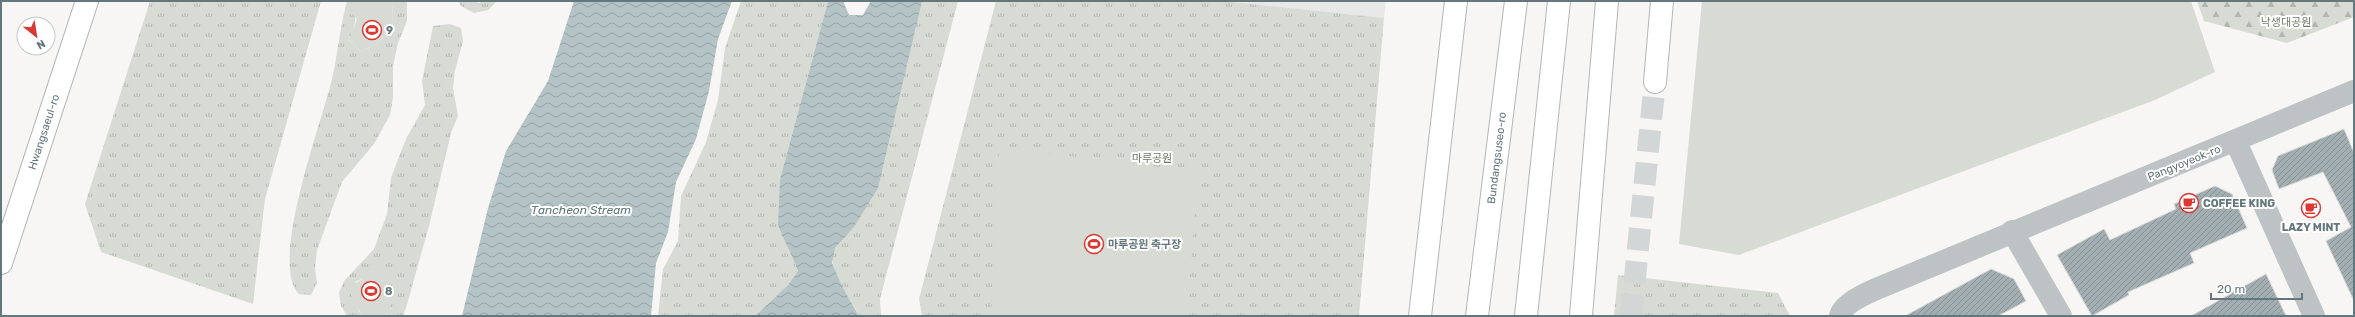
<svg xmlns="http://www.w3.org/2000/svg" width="2355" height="317" viewBox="0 0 2355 317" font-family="Rubik,'Noto Sans KR',sans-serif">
  <defs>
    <pattern id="grass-tufts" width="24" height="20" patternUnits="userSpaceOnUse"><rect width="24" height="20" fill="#d7dbd3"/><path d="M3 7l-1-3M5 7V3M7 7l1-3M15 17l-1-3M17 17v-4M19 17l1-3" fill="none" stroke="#b2b6b0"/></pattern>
    <pattern id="forest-firs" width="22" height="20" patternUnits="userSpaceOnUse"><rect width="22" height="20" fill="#d7dbd3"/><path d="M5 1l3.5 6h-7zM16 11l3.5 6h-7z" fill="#b2b6b0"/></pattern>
    <pattern id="water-waves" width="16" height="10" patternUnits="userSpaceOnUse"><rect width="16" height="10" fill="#b4c3c5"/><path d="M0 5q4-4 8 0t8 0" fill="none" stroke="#96a3a5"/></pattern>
    <pattern id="building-hatch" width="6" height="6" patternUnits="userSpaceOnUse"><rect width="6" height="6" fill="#a2aeb1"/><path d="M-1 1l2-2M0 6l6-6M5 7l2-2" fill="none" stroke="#889295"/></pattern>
  </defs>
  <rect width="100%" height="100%" fill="#f7f6f4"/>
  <path fill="#e7e8e7" d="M1222 1H1386L1384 18Z"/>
  <path fill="url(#grass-tufts)" d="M150 1H321L265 199 253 304 101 252 85 204Z
    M347 1H358L354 5C357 19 355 26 349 40L361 52 379 42 393 24 392 1H407V21L398 43 393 66V97L390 115 374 144 342 182 317 250 315 268 317 283 311 295 299 294C268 265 323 118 332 79 338 53 340 27 347 1Z
    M458 1H473L479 3 482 1H497L488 10 474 13 461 6Z
    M741 1H828L780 179 788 249 798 271 788 285 755 316H658L663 269 678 241 681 196 706 142 718 100 725 48Z
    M922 1H958L880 299 881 316H859C852 298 824 268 835 248 839 240 849 233 854 227Z
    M996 1H1222L1384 18 1359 316H922L919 299Z
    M450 24 461 28 463 41 455 71 453 88 458 116 451 133 429 226 406 308 403 316H385L387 315 373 270 365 278 356 281 358 310 363 316H347L341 306 339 293 344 281 374 249 387 214 391 178 398 159 407 137 425 105 422 81 433 26Z
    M1618 275 1778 293 1790 316H1614Z"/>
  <path fill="url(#forest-firs)" d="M2197 1H2354V17L2287 43 2204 21Z"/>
  <path fill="#d7dbd3" d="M358 1H392L393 24 379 42 361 52 349 40 357 19 352 14 354 5Z
    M1702 1H2191L2215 72 2155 100 1739 255 1679 244Z
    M999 147 1199 172 1186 316H991Z
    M373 270 383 271C392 283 397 304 385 316H363L352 300 350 289C357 281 365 278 373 270Z"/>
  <path fill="url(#water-waves)" d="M574 1H732L718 39 709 91 696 139 676 182 668 232 656 263 651 316H462L488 208 506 151 548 81Z
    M828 1H843L849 15H863L871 1H922L878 188 854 227 835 248 832 263 841 284 859 316H755L788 285 798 271 778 225 780 179Z"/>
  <path fill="url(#building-hatch)" stroke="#d8d8d6" d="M2344 129 2354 153V301L2326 241 2351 227 2323 172 2279 189 2272 170 2278 156Z
    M2215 186 2232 194 2247 228 2190 253 2194 263 2128 292 2129 295 2092 316 2057 255 2104 229 2110 240 2176 209 2174 204Z
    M1991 269 2014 279 2026 301 1998 316H1905Z
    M2266 274 2286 316H2191Z"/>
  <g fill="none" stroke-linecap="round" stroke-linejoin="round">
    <path stroke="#d2d6d6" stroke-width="22" stroke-dasharray="22 11" stroke-linecap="butt" d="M1631 316 1655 82"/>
    <g stroke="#aeb6b8" stroke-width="24">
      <path id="secondary" d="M1 263 87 1"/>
    </g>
    <g stroke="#b1b6b8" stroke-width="24">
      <path id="trunk" d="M1655 82 1662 1
        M1420 316 1456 1
        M1477 316 1516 1
        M1526 316 1559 1
        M1581 316 1607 1"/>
    </g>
    <path stroke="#bdc3c5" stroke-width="22" d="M2236 142 2314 316
      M2012 231 2061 316
      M1840 316C1843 303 1869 292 1881 287L2354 91"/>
    <use href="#secondary" stroke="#fff" stroke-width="22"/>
    <use href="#trunk" stroke="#fff" stroke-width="22"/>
  </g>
  <defs>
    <g id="stadium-ring" transform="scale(1)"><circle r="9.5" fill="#fff" stroke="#d93932" stroke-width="1.5"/><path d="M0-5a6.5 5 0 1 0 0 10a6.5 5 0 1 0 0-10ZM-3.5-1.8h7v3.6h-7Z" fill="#d93932"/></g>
    <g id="cafe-ring" transform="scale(1)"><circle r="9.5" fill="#fff" stroke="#d93932" stroke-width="1.5"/><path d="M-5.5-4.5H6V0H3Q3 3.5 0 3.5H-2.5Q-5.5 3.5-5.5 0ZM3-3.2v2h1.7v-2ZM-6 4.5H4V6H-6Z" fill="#d93932"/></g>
  </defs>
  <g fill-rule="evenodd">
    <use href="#stadium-ring" x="372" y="30"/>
    <use href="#cafe-ring" x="2189" y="203"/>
    <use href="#cafe-ring" x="2311" y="208"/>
    <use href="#stadium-ring" x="1094" y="244"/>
    <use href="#stadium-ring" x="371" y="291"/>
  </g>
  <g text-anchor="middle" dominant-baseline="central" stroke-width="4" stroke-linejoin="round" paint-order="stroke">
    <g font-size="11" fill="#6e7a66" stroke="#fff">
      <text x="2286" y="22">낙생대공원</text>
      <text x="1152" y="158">마루공원</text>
    </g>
    <g font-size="11" font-weight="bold" fill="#63777d" stroke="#fff" text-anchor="start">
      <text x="386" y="30">9</text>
      <text x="2203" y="203">COFFEE KING</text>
      <text x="2311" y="227" text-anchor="middle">LAZY MINT</text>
      <text x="1108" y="244">마루공원 축구장</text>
      <text x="385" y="291">8</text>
    </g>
    <g font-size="11" fill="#63777d" stroke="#fff">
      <text transform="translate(44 132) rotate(-72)">Hwangsaeul-ro</text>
      <text transform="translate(1497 158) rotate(-83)">Bundangsuseo-ro</text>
      <text transform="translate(2184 163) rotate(-22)">Pangyoyeok-ro</text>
    </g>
    <g font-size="12" font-style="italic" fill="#5e7678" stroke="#fff">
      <text x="581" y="210">Tancheon Stream</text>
    </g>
  </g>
  <rect width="2355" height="317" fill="none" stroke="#63777d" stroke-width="4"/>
  <g transform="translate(36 36) rotate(150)"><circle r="19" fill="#ffffff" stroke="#c1c9cb"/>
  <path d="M0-3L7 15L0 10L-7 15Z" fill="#d93932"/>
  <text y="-6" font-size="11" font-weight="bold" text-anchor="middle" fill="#63777d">N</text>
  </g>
  <path d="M2211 293v6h91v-6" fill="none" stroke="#63777d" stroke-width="2"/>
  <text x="2217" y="293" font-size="12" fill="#63777d" stroke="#ffffff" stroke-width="3" paint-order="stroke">20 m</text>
</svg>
